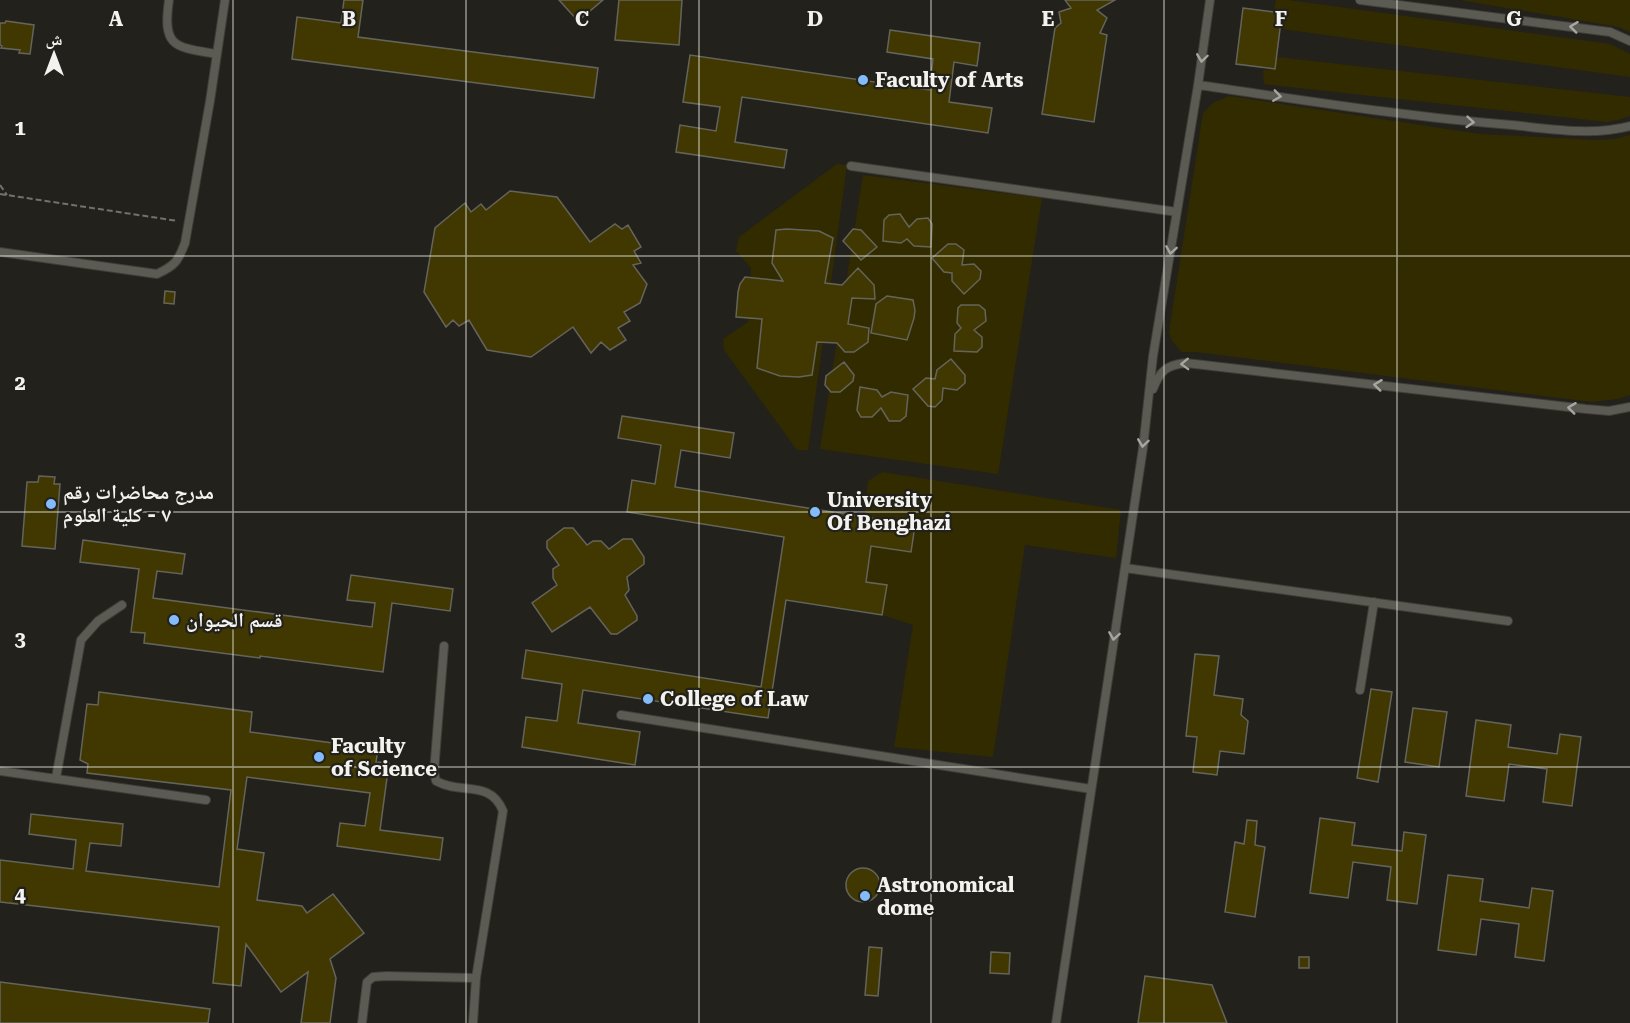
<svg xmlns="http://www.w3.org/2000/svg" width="1630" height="1023" viewBox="0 0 1630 1023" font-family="'Roboto Serif','Noto Naskh Arabic',serif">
  <rect width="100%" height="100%" fill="#22211b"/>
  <path fill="#322b00" d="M1276 0H1288L1610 44 1630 54V77L1282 29V13H1273Z
    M1460 0H1630V32L1619 27Z
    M1277 57 1630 97V116L1618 120 1607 122 1264 84 1263 70 1275 69Z
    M1229 96 1480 134 1598 140 1614 139 1630 135V395L1617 399 1592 402 1196 352H1182L1172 341 1169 332 1203 113 1213 103Z
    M837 164 847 165 808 450H797L724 350 723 339 748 322 751 268 736 251 739 237Z
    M863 175 1042 198 998 474 820 449Z
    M882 472 1121 510 1116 558 1025 545 993 757 894 747 913 625 882 615 887 586 866 582 871 546 911 552 915 525 864 517 868 481Z"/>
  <path fill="#403800" stroke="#65645c" stroke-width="1.5" d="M344 0H363L358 37 598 68 594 98 292 59 297 17 341 23Z
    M559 0H603L578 21Z
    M619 0H682L679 45 615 40Z
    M1065 0H1115L1097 10 1107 18 1100 33 1107 35 1094 122 1042 114 1055 28 1061 23 1059 12 1071 8Z
    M1243 8 1282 13 1275 69 1236 64Z
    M6 21 34 25 30 54 19 53 20 50 1 48 2 46 0 45V23H5Z
    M890 30 980 43 977 66 954 62 949 102 992 108 988 133 742 97 735 142 787 150 784 168 676 152 680 125 716 131 720 107 683 102 690 55 929 90 933 59 887 52Z
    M510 191 557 197 590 242 615 224 622 229 628 225 641 247 634 251 641 263 633 265 647 284 640 303 624 312 630 321 618 328 626 340 610 350 601 342 591 353 573 327 531 357 487 350 469 320 459 326 453 320 446 327 424 292 435 228 465 203 471 212 481 204 486 210Z
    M900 214 909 227 917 219 928 218 932 224 931 247 914 246 907 239 901 243 883 241 884 220 889 215Z
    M787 229 819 231 833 238 825 283 842 285 858 268 874 285 875 299 852 298 848 324 869 328 868 342 854 352H845L837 343 817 342 812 375 799 377 780 376 757 368 762 319 736 317 738 292 740 284 745 277 783 281 772 263 776 230Z
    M853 229 861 230 877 247 861 260 843 241Z
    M948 244H956L964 250 962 265 974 264 981 271 980 279 964 294 952 281V273L944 272 932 258Z
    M165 291 175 292 174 304 164 303Z
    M887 296 913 300 915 310 914 318 907 340 871 333 876 304Z
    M961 305H979L985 310 986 321 974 330 982 337V347L977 352 954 351 955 334 961 328 957 323 958 308Z
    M951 359 965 375V383L957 390 943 388 942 400 935 407 928 406 913 389 926 378 935 379 937 370Z
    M844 362 854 375 853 381 840 392H831L825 385 826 376Z
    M860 387 877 390 882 397 891 392 908 395 906 416 900 421H889L881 408 872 417H861L857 410Z
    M622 416 734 433 730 458 681 450 675 487 915 525 911 552 871 546 866 582 887 585 882 615 786 600 768 718 583 690 578 723 640 732 635 765 522 747 526 717 557 721 562 684 522 678 526 650 761 687 784 537 627 512 632 480 655 484 661 445 618 438Z
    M39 476 55 477 54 484H60L55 549 22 546 27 482H38Z
    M564 528H573L587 545 593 541H601L609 549 623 539H632L644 557V564L627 577 629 590 625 595 637 616V620L617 634H611L590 607 552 632 532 603 557 585 553 578V569L559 565 547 548V541Z
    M83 540 185 554 182 574 157 571 153 598 372 627 375 603 347 600 351 575 453 589 450 611 392 603 383 672 260 656V658L144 643 145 633 131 632 139 569 80 562Z
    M1195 654 1219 656 1214 695 1243 699 1241 715 1248 721 1244 754 1220 751 1217 775 1193 772 1197 737 1186 736Z
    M1371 689 1392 692 1378 782 1357 778Z
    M99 692 252 712 250 732 378 749 376 762 389 763 380 830 443 838 440 860 337 846 340 823 365 826 370 793 247 777 237 849 264 853 257 900 302 906 307 913 333 894 364 933 330 959 336 978 330 1023H301L308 972 281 992 246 944 241 986 213 983 219 927 0 902V860L73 869 76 840 29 834 31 814 123 824 121 846 90 843 86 871 219 887 231 790 87 773 88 764 80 760 87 704 98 705Z
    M1413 708 1447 712 1439 767 1405 762Z
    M1476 720 1511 725 1508 747 1557 754 1560 734 1581 737 1572 806 1543 802 1547 769 1509 764 1504 801 1466 796Z
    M1320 818 1355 823 1352 845 1402 851 1404 832 1426 835 1417 904 1387 900 1391 867 1353 862 1348 898 1310 893Z
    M1247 820 1257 821 1255 845 1265 847 1255 917 1225 912 1235 842 1244 844Z
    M846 885a17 17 0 1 1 34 0a17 17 0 1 1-34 0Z
    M1448 875 1483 879 1480 901 1529 908 1532 888 1553 891 1544 961 1515 957 1519 924 1481 919 1476 955 1438 950Z
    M869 947 882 948 878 996 865 995Z
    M991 952 1010 953 1009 974 990 973Z
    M1299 957H1309V968H1299Z
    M1145 976 1212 985 1227 1023H1138Z
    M0 982 210 1009 208 1023H0Z"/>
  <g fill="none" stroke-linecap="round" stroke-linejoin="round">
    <g stroke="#3e3d39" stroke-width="10">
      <path id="service" d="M169 0C162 48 175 47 217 54
        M1360 0 1610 32 1630 41
        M1198 85C1303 100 1407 117 1512 125 1550 129 1592 136 1630 126
        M851 166 1177 212
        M0 252 157 274C176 265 178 261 185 243L210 101 225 0
        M1153 389C1160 371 1166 365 1186 363L1586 409 1609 411 1630 407
        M1125 568 1508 621
        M444 646 434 772 436 781C461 795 490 779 503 811L476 978 473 1023
        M1360 690 1374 602
        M621 715 1091 789
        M0 771 206 800
        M56 778 81 640 98 621 122 605
        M362 1023 367 982 373 977 386 976 476 978
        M1056 1023 1143 448 1153 356 1198 85 1210 0"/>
    </g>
    <path stroke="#72716c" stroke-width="2" stroke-dasharray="6 3" stroke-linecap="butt" d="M0 185 7 195
      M0 194 178 221"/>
    <use href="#service" stroke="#5b5a53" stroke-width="8"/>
  </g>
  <defs><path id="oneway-chevron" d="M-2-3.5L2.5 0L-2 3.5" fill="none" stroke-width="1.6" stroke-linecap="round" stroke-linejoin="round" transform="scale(1.5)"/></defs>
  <g stroke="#a7a6a0">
    <use href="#oneway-chevron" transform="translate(1574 27) rotate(-173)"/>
    <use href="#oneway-chevron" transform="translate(1202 58) rotate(98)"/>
    <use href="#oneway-chevron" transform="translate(1277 96) rotate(8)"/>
    <use href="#oneway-chevron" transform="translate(1470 122) rotate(5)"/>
    <use href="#oneway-chevron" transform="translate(1171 250) rotate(99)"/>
    <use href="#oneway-chevron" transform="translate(1185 364) rotate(178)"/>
    <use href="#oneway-chevron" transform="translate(1378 385) rotate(-173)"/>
    <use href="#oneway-chevron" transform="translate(1572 408) rotate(-173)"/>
    <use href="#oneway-chevron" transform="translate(1143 443) rotate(98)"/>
    <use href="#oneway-chevron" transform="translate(1114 636) rotate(99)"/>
  </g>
  <path fill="none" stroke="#f3f2ee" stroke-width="1.5" stroke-opacity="0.55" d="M233 0V1023M466 0V1023M699 0V1023M931 0V1023M1164 0V1023M1397 0V1023M0 256H1630M0 512H1630M0 767H1630"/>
  <g fill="#84bcfb" stroke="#22211b" stroke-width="2">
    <circle cx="863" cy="80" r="6"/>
    <circle cx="51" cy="504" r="6"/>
    <circle cx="815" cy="512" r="6"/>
    <circle cx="174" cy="620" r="6"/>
    <circle cx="648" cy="699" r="6"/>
    <circle cx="319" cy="757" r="6"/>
    <circle cx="865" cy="896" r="6"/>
  </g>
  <g text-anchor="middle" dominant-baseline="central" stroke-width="4.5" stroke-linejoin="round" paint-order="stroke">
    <g font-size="20" font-weight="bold" fill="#f3f2ee" stroke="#22211b" text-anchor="start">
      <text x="875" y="80">Faculty of Arts</text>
      <text x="63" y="492">مدرج محاضرات رقم<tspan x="63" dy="23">٧ - كلية العلوم</tspan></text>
      <text x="827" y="500">University<tspan x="827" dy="23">Of Benghazi</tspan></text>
      <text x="186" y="620">قسم الحيوان</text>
      <text x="660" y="699">College of Law</text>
      <text x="331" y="746">Faculty<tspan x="331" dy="23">of Science</tspan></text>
      <text x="877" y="885">Astronomical<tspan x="877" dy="23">dome</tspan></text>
    </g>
  </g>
  <g font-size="20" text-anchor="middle" font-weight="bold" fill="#f3f2ee" stroke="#22211b" stroke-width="4.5" stroke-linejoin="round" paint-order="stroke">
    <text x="116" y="26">A</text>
    <text x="349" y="26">B</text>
    <text x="582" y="26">C</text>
    <text x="815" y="26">D</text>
    <text x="1048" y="26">E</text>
    <text x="1281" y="26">F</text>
    <text x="1514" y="26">G</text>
    <text x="20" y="135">1</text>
    <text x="20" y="390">2</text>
    <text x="20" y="646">3</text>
    <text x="20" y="902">4</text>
  </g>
  <g transform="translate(54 54)" stroke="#22211b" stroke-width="4.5" paint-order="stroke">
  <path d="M0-4.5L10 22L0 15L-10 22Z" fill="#f3f2ee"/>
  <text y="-9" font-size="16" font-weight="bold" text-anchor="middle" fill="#f3f2ee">ش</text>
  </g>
</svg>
